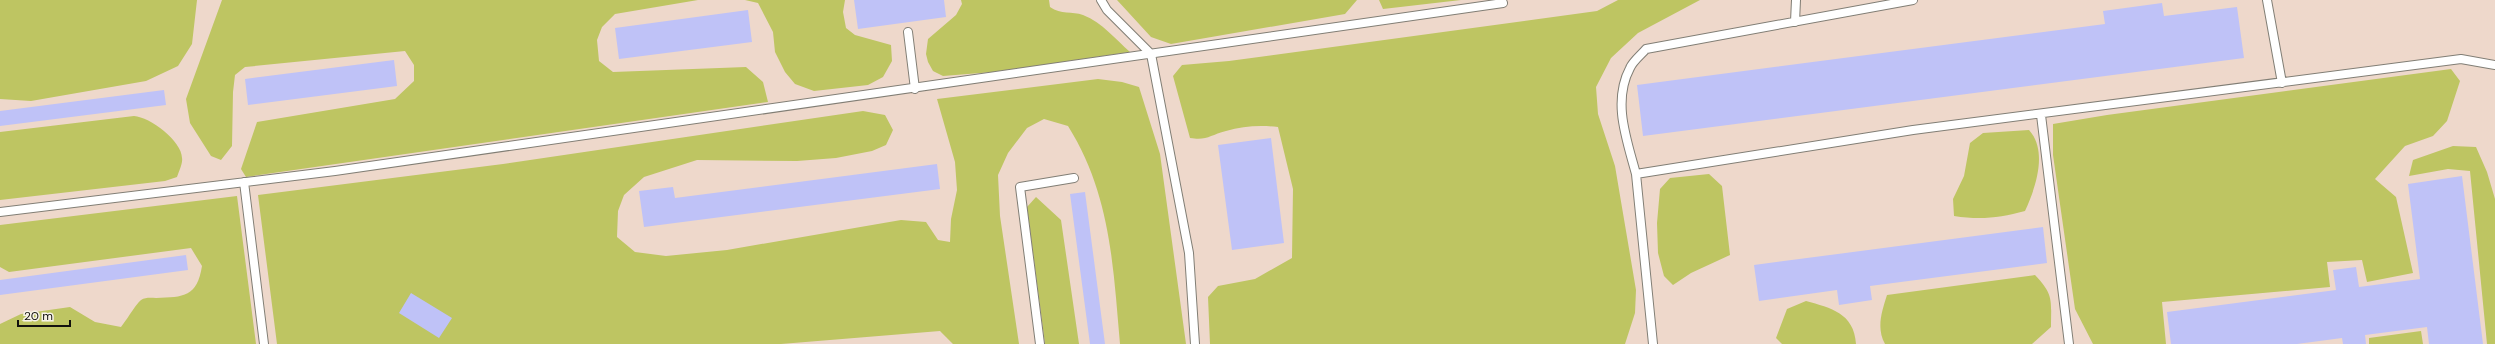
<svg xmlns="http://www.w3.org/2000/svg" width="2495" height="344" viewBox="0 0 2495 344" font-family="'DM Sans',sans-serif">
  <rect width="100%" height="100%" fill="#eae7dc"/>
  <path fill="#eed8cb" d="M0 0H2495V344H0Z"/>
  <path fill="#bec562" d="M0 0H197L192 44 178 66 146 81 31 101 0 99Z
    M222 0H698L615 14 602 27 597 40 599 61 613 72 746 67 763 82 768 102 246 177 241 169 257 122 395 99 414 81V65L405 51 245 67 235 75 233 92 232 146 221 160 211 156 190 123 186 99Z
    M745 0H845L843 12 846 28 855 35 891 45 892 61 883 77 868 85 814 91 795 84 785 72 775 52 773 32 758 3Z
    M961 0H1049L1050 7C1061 15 1072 11 1083 15 1103 23 1115 39 1130 52L993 72 943 76 933 71 928 62 926 54 928 39 956 15 962 4Z
    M1117 0H1357L1345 14 1171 44 1151 37Z
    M1379 0H1461L1383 9Z
    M1618 0H1700L1638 33 1611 58 1596 87 1598 114 1615 166 1636 290 1635 313 1625 344H1210L1208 297 1218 286 1255 279 1292 258 1293 189 1278 127C1260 125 1243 126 1226 131 1210 135 1207 141 1190 138L1173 76 1182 65 1229 61 1597 11Z
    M2451 69 2460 81 2447 121 2433 136 2405 146 2375 179 2396 197 2413 273 2367 282 2362 260 2327 262 2330 287 2162 302 2166 344H2093L2075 309 2053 155V124L2107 115Z
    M1098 79 1122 82 1139 87 1160 154 1186 344H1120C1113 266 1111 195 1068 126L1044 119 1027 128 1008 153 998 175 1000 216 1019 344H953L940 331 781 344H277L258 195 503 164 863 111 885 115 893 130 886 145 872 151 836 158 797 161 697 160 644 177 624 195 618 211 617 237 635 252 666 256 727 250 901 220 926 222 938 240 950 242 951 219 957 190 955 162 937 99Z
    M134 116C150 117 182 141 182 158 183 163 179 171 177 177L165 181 0 200V132Z
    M2029 130C2048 151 2036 187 2025 211 2000 218 1980 220 1954 216L1953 199 1964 176 1970 143 1983 133Z
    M2453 146 2476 147 2487 172 2495 199V344H2487L2470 171 2448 169 2409 176 2413 160Z
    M1709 174 1722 186 1730 255 1691 273 1673 285 1664 276 1658 253 1657 223 1660 189 1670 178Z
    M237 196 256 344H0V324L21 314 70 307 95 322 121 327C126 321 136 304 141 300 146 297 151 298 156 298 184 297 197 297 202 266L191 248 9 272 0 267V225Z
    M1036 197 1061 220 1079 344H1045L1027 207Z
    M2035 275C2054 295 2051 300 2051 327L2032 344H1885C1876 328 1882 311 1887 295Z
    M1806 301C1831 308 1854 313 1856 344H1782L1776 338 1787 309Z
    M2421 331 2423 344H2369V338Z"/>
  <path fill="#bfc2f7" d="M854 0H944L946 17 858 29Z
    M2162 3 2164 16 2237 7 2244 58 1643 136 1637 85 2105 24 2103 11Z
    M748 10 752 42 619 59 615 28Z
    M394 60 397 86 248 105 245 79Z
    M164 90 166 105 0 126V111Z
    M1271 138 1284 243 1232 250 1218 145Z
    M937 164 940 189 644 227 639 191 673 187 675 198Z
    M2462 176 2483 344H2429L2427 327 2365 335 2366 344H2343L2342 338 2297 344H2171L2167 312 2336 290 2333 270 2356 267 2359 287 2420 279 2408 184Z
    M1085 192 1105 344H1090L1070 194Z
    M2043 227 2047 263 1870 286 1872 300 1839 305 1837 290 1759 301 1754 265Z
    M186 255 188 270 0 295V280Z
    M411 293 452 318 439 338 399 313Z"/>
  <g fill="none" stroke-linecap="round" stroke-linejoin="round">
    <g stroke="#817e75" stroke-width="10">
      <path id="lane" d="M1101 0 1107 10 1151 54 1189 253 1195 344
        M2267 0 2282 83
        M1795 22 1796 0
        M908 32 915 89
        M2041 115 2069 344
        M1636 174C1627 140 1612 102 1630 68 1633 61 1641 55 1646 49L1913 0
        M244 182 264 344
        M0 212 335 171 1503 3
        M1040 344 1020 187 1074 178
        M1653 344 1636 174 1913 130 2461 59 2495 65"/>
    </g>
    <use href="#lane" stroke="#fff" stroke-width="8"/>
  </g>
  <path d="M18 320v6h52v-6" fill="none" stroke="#13120e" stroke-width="2"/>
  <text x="24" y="320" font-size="12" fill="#13120e" stroke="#f8f4e9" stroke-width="3" paint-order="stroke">20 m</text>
</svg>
